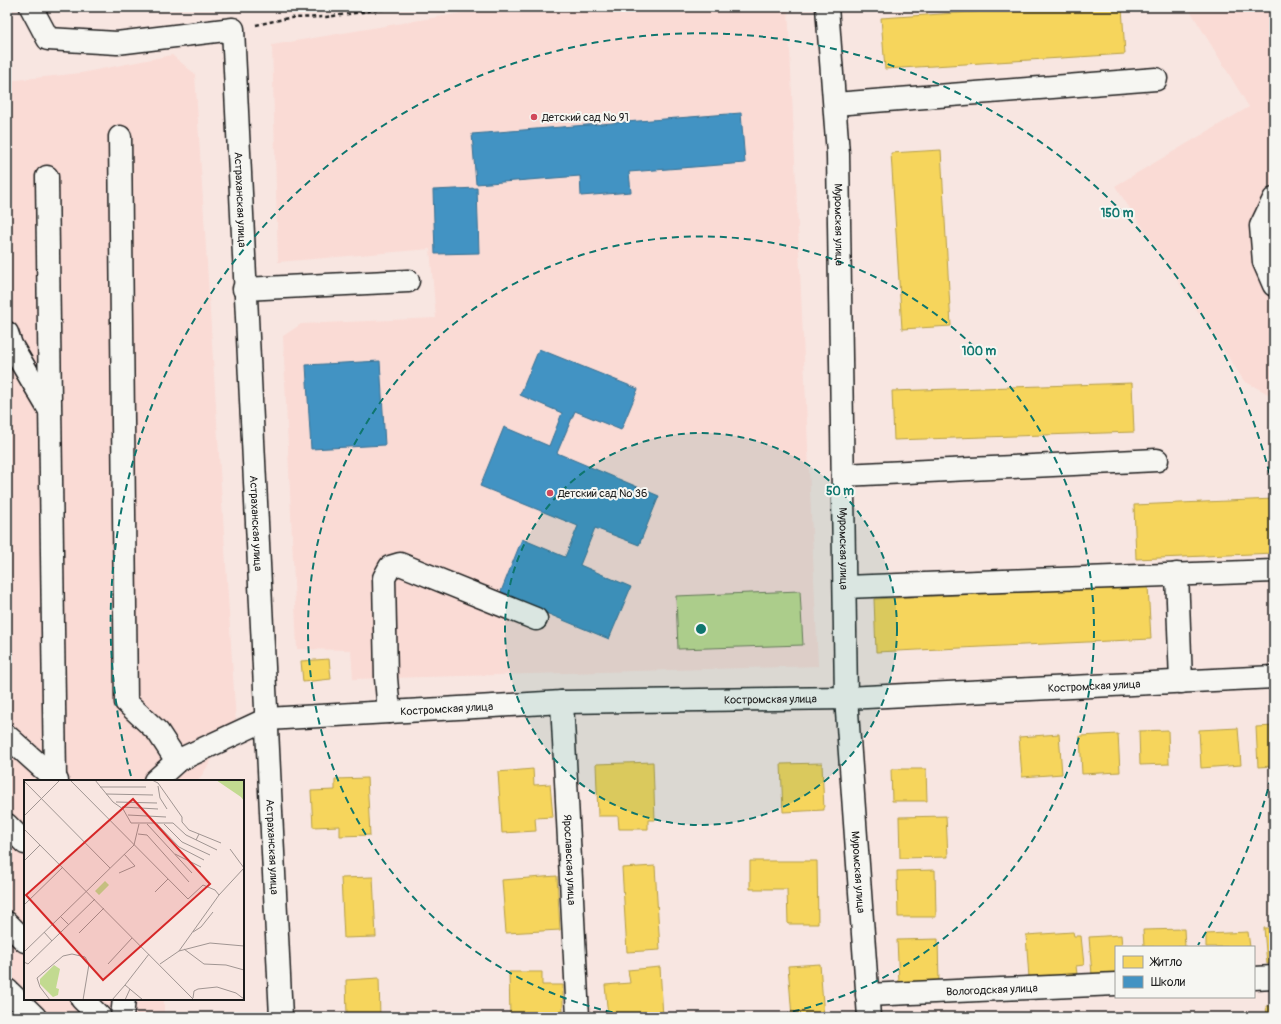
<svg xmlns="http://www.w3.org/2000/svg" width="1281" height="1024" viewBox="0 0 1281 1024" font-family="Pangolin,sans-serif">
  <rect width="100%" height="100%" fill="#f8e6e1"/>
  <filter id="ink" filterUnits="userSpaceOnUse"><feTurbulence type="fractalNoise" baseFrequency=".025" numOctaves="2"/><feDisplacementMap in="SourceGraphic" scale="8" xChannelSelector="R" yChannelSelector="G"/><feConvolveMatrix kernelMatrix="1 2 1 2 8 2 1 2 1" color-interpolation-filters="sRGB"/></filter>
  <g filter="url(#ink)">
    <path fill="#fadbd5" d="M497 7H788L818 666 353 679 351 650 297 649 283 336 301 324 436 318 430 249 278 262 272 45Z
      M1188 7H1274V397L1244 381 1115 186 1249 107Z
      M172 55 195 74 236 723 198 781H25V999H164V1017H7V81L81 73Z"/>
    <path fill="#c2da90" stroke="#6f7b56" d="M800 591 803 645 678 649 676 596Z"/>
    <path fill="#f6d55c" stroke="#b59e49" d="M1047 7H1122L1125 54 885 69 881 18Z
      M941 150 951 326 902 329 891 153Z
      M1132 383 1134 432 894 440 892 391Z
      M1274 499V553L1136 559 1134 505Z
      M1148 586 1151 639 876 652 874 599Z
      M329 659 331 679 303 682 301 661Z
      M1274 726V766L1258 767 1256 727Z
      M1238 728 1241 765 1201 768 1199 730Z
      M1168 730 1169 764 1140 765 1139 731Z
      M1059 734 1062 774 1022 777 1019 737Z
      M1118 734 1120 772 1082 774 1080 736Z
      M653 762 655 820H648V829H619L618 816H598L596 764Z
      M822 763 824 810 783 812 781 764Z
      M533 769 534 785 550 784 553 817 535 818 536 831 502 833 498 772Z
      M891 769H926L927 801H892Z
      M367 778 370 835 340 836V826L313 827 311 791 335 790V779Z
      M946 816 948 857 900 858 899 817Z
      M750 861H817L818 924H788L787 889H750Z
      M655 866 660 950 627 952 622 868Z
      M935 870 936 917H898L897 871Z
      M557 876 560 930 506 933 502 880Z
      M373 877 376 937 344 938 341 878Z
      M1264 928H1274V963L1267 964Z
      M1184 929 1185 947H1144L1143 930Z
      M1073 932 1074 936H1081L1084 965 1076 966 1077 974 1029 978 1026 935Z
      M1248 932 1250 947H1206V934Z
      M1121 935 1122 947H1116V973L1092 975 1089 937Z
      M938 939 939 983 899 984 897 940Z
      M820 964 824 1017H792L788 966Z
      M660 967 663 1017H608L605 985 630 983 628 970Z
      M509 972H542V985H563V1015L541 1016V1017H510Z
      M379 978 380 1017H347L346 980Z
      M1266 1006H1274V1017H1267Z
      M1188 1015V1017H1148V1016Z"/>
    <path fill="#4393c3" stroke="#376f91" d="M741 113 745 163 629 172 631 192 581 196 580 176 476 184 472 134Z
      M477 188 479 253 435 254 433 190Z
      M539 349 638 389 621 430 575 411 557 453 659 496 639 545 595 528 580 565 631 587 609 639 500 594 522 539 565 557 578 526 480 486 504 427 549 446 562 413 520 395Z
      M380 361 385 445 311 449 306 365Z"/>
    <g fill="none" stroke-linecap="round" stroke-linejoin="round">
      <g stroke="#1c1c1c" stroke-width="25">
        <g id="minor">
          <path id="s1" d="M31 7 48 39 117 43 233 29C247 359 265 688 281 1017"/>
          <path id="s2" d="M827 7 838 154 846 698 869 1017"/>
          <path d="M835 104 1156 79"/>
          <path d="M120 137 126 702 158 732 177 761"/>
          <path d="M47 177 55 779"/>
          <path d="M1274 199 1261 226 1264 262 1274 285"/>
          <path d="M244 289 408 281"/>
          <path d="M7 333 11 345 49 409"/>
          <path d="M843 475 1157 460"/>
          <path d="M1177 574 1181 682"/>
          <path d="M845 587 1274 571"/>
          <path id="s3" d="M562 702 578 1017"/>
          <path d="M389 712 386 678 384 578 390 567 400 564 536 619"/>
          <path d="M7 736 57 781"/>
          <path id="s4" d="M155 781 177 761 267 719 562 702 846 698 1274 677"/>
          <path d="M7 825 25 843"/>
          <path d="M7 923 25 941"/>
          <path d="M1254 978 1274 977"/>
          <path d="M7 990 35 1017"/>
          <path id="s5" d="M867 995 1116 984"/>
          <path d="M82 999 100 1017"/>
          <path d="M122 1017 124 999"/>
        </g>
      </g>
      <path stroke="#1c1c1c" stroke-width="2.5" stroke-dasharray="4 3" stroke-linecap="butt" d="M256 25 288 18 326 17 398 7"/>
      <use href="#minor" stroke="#f6f6f2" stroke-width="22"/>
    </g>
  </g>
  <circle cx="701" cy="629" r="196" fill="#0f766e" fill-opacity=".12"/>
  <g fill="none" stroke="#0f766e" stroke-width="2" stroke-dasharray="7 5">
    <circle cx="701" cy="629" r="196"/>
    <path d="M636 1017A393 393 0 1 1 766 1017"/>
    <path d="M1274 766A589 589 0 0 1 1198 945M131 776A589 589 0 1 1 1274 492"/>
  </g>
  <g fill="#d1495b" stroke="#f6f6f2" stroke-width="1.5">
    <circle cx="534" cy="117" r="4"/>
    <circle cx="550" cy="493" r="4"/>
  </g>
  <g text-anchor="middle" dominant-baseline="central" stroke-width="4" stroke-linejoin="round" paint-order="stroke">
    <g font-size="11" fill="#1c1c1c" stroke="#f6f6f2" text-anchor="start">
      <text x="542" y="117">Детский сад № 91</text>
      <text x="558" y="493">Детский сад № 36</text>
    </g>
    <g font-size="11" fill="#1c1c1c" stroke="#f6f6f2">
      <text stroke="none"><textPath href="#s1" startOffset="393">Астраханская улица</textPath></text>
      <text stroke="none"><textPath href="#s2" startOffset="218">Муромская улица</textPath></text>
      <text stroke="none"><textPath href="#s1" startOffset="717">Астраханская улица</textPath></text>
      <text stroke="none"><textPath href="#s2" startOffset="542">Муромская улица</textPath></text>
      <text stroke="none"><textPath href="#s4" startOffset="957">Костромская улица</textPath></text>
      <text stroke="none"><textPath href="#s4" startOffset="633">Костромская улица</textPath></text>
      <text stroke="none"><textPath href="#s4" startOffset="309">Костромская улица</textPath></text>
      <text stroke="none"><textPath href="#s1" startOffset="1041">Астраханская улица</textPath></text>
      <text stroke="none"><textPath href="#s3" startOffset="158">Ярославская улица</textPath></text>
      <text stroke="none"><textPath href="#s2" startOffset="866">Муромская улица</textPath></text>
      <text stroke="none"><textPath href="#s5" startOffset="125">Вологодская улица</textPath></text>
    </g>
  </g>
  <g transform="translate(24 780)">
    <rect width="220" height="220" fill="#f8e6e1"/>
    <path d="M192 0H220V21L217 17ZM81 101 85 105 75 115 71 111ZM30 185 36 189 32 208 35 209 34 215 29 217 16 204V199Z" fill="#c2da90"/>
    <path fill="none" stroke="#a09592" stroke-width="1" d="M46 0 164 119 179 105 191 110 195 115 155 171M71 0 89 22 99 29 107 43H149L162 55 193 70M128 0 134 3 158 37V42L165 50 175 54M0 1 86 88M134 6 136 18 143 29M76 7H122M82 14 129 15M92 22 133 23M98 27 134 29M104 35 142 37M0 36 36 0M123 44 168 93M133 44 155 67 180 80M140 44 158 62 186 75M0 49 170 220M114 54 123 55 165 102M172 60 175 54 197 63M206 69 220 88M151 74 177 87M0 81 16 65M95 93 111 86 100 74M131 112 144 99M195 115 220 88M0 125 39 87M36 136 45 145M20 152 28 161M169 152 177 147 189 132M55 153 80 128M160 169 180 184 202 185 220 190M0 172 110 65 115 44M0 182 4 184 71 119M84 184 108 158M136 184 155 171 186 163 220 166M169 218 170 211 174 209 193 207 212 213 220 219M26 220 16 207 13 198 39 176 48 174 61 177 65 184 59 220M88 220 101 205M101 220 106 209M119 220 101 205 125 174"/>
    <path fill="#d62828" fill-opacity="0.15" stroke="#d62828" stroke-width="2" d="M109 19 186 104 79 200 2 115Z"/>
    <rect width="220" height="220" fill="none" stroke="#1c1c1c" stroke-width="2"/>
  </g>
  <circle cx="701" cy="629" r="6" fill="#0f766e" stroke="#f6f6f2" stroke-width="2"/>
  <g font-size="12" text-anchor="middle" font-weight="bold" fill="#0f766e" stroke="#f6f6f2" stroke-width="4" stroke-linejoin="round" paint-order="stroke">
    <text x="1117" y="217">150 m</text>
    <text x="979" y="355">100 m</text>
    <text x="840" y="495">50 m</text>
  </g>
  <rect width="1281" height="1024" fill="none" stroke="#f6f6f2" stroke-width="24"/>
  <rect x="12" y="12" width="1257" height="1000" fill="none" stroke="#1c1c1c" stroke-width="1.5" filter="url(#ink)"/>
  <rect x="1115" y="946" width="140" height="52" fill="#f6f6f2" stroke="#9f9f9c"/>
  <rect x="1123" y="956" width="20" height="12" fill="#f6d55c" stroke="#9f9f9c"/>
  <text x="1151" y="966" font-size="12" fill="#1c1c1c">Житло</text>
  <rect x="1123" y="976" width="20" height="12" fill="#4393c3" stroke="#9f9f9c"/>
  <text x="1151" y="986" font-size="12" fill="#1c1c1c">Школи</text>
</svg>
